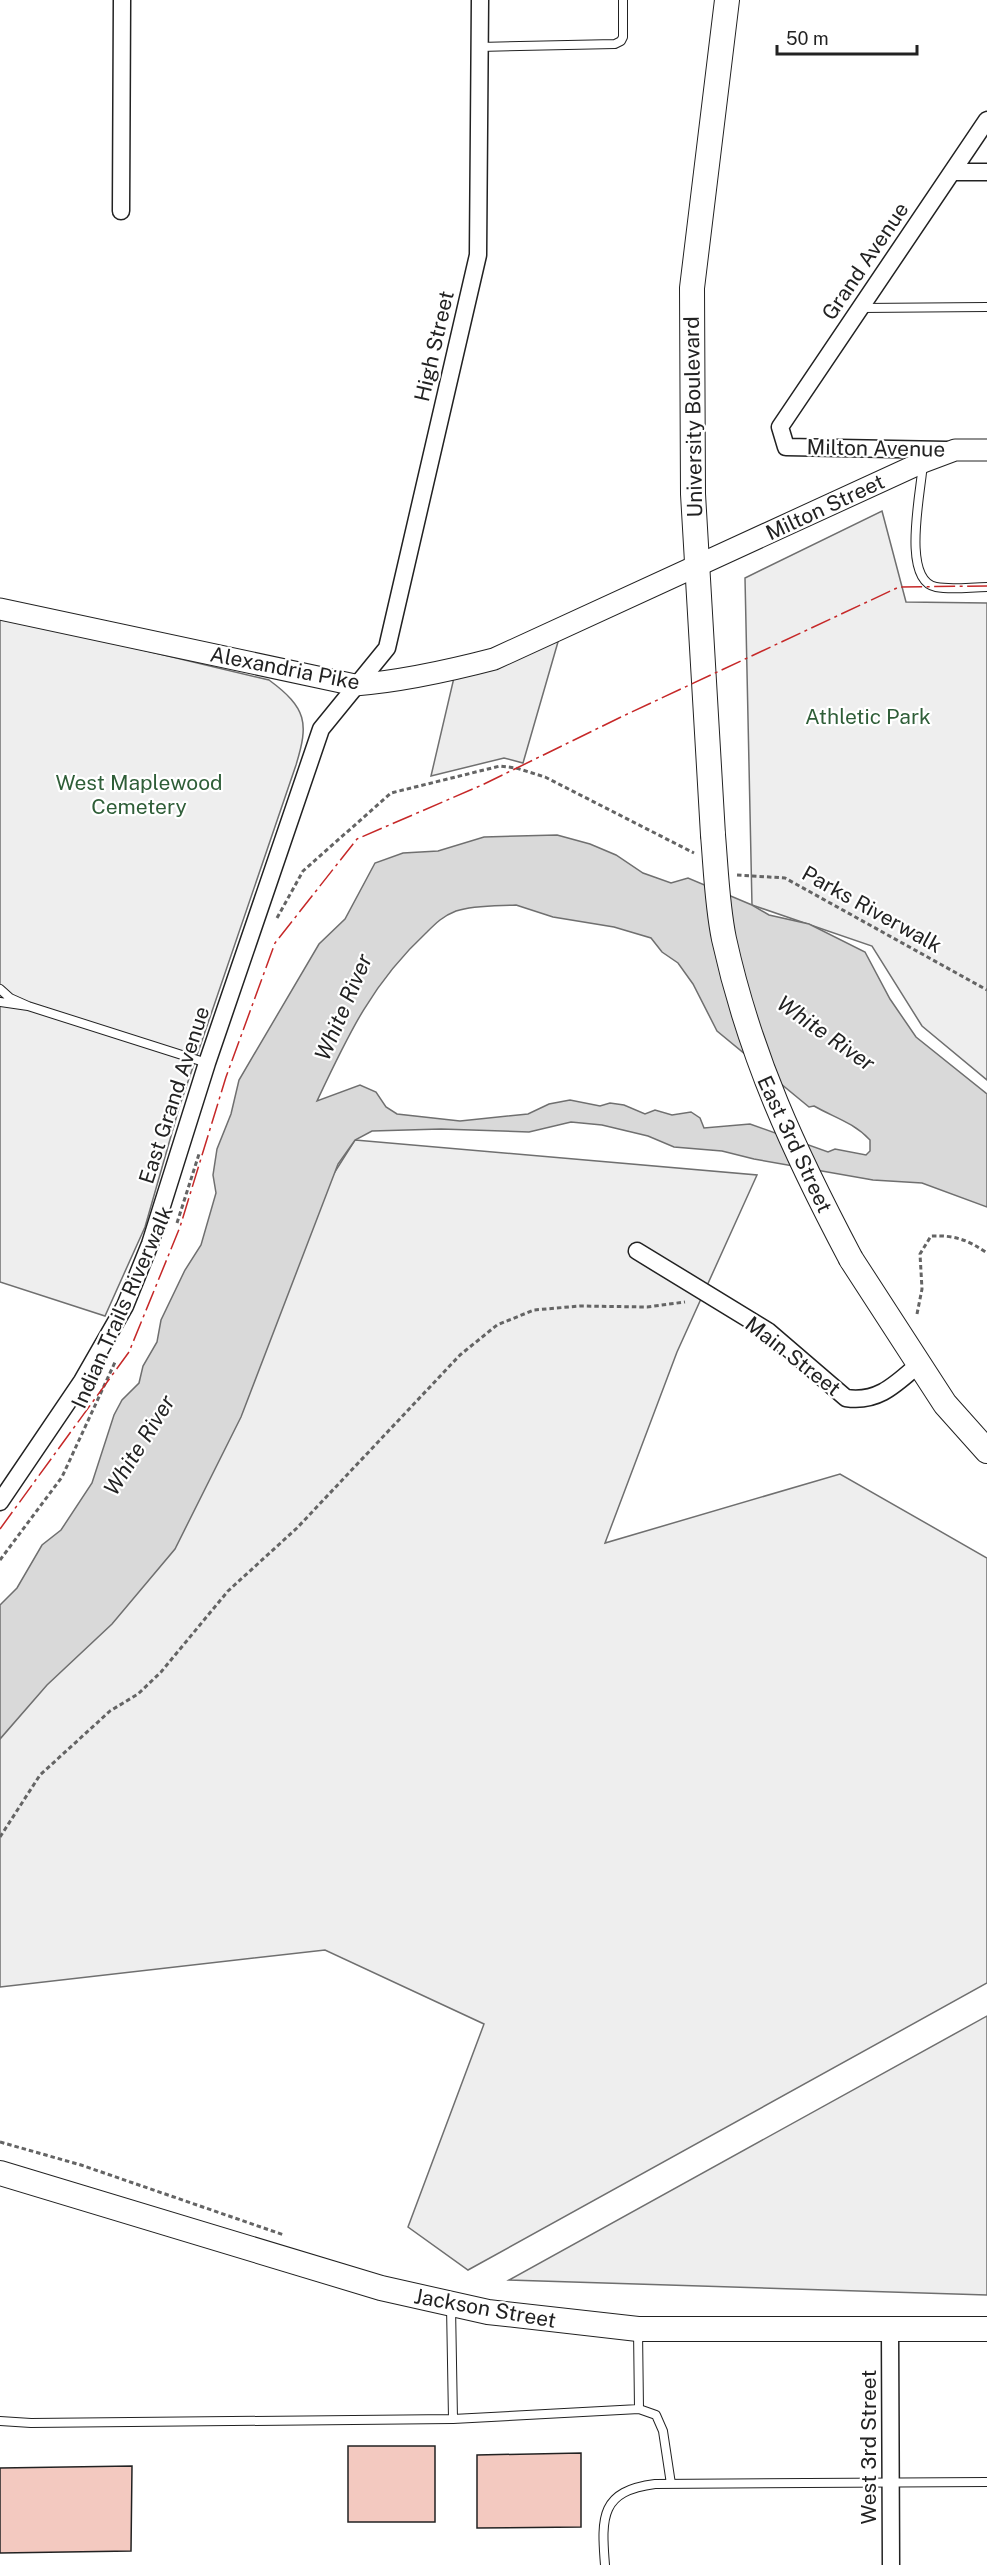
<svg xmlns="http://www.w3.org/2000/svg" width="987" height="2565" viewBox="0 0 987 2565" font-family="'Public Sans',sans-serif">
  <rect width="100%" height="100%" fill="#fff"/>
  <path fill="#eee" stroke="#6f6f6f" stroke-width="1.5" d="M882 511 906 602 987 603V1080L922 1026 872 946 752 905 745 578Z
    M0 616 269 680C307 708 309 723 296 765L179 1108 145 1227 105 1316 0 1282Z
    M355 1140 757 1175 677 1352 605 1543 840 1474 987 1558V1983L468 2270 408 2227 484 2024 325 1950 0 1987V1702Z
    M987 2016V2295L509 2280Z"/>
  <path fill="#ededed" stroke="#6f6f6f" stroke-width="1.5" d="M562 628 523 763 504 758 431 776 456 669Z"/>
  <path fill="#d9d9d9" stroke="#6f6f6f" stroke-width="1.5" fill-rule="evenodd" d="M557 835 590 844 616 855 643 873 671 883 688 878 752 905 769 915 809 924 865 952 890 999 916 1037 987 1094V1207L922 1183 873 1180 754 1159 722 1151 674 1147 648 1136 602 1125 571 1122 529 1132 441 1129 372 1131 355 1140 338 1164 241 1417 175 1549 112 1624 47 1685 0 1739V1605L17 1588 42 1545 61 1530 92 1483 114 1415 122 1400 139 1383 143 1366 157 1342 161 1320 185 1270 201 1245 216 1193 213 1175 217 1149 231 1114 239 1080 319 944 345 919 375 863 403 853 438 851 484 837ZM516 905 553 917 614 927 651 938 662 952 678 963 693 984 717 1031 809 1107 814 1106C833 1117 853 1122 870 1140V1151L866 1155 835 1149 828 1152 750 1124 704 1128 700 1118 691 1112 672 1115 655 1110 645 1114 624 1105 610 1103 600 1106 570 1100 549 1104 528 1114 460 1121 397 1114 386 1107 376 1092 360 1085 317 1101C348 1035 372 983 427 932 436 923 443 916 456 911 474 905 497 906 516 905Z"/>
  <path fill="#f3c9c0" stroke="#222" stroke-width="1.5" d="M348 2446H435V2522H348Z
    M581 2453V2527L477 2528V2455Z
    M132 2466 131 2551 0 2553V2468Z"/>
  <g fill="none" stroke-linecap="round" stroke-linejoin="round">
    <g stroke="#222" stroke-width="10">
      <path id="service" d="M479 47 615 44 621 41 623 37V0
        M861 308 987 307
        M923 462C922 488 900 580 936 587 952 590 971 587 987 587
        M0 989 10 998 28 1006 0 1002
        M28 1006 207 1063
        M451 2306 453 2419
        M639 2409 656 2415 663 2431 671 2484
        M0 2421 31 2423 453 2419 639 2409 638 2330
        M605 2565C601 2516 601 2491 655 2484L987 2482"/>
    </g>
    <g stroke="#222" stroke-width="19">
      <path id="minor" d="M952 172H987
        M121 211 122 0
        M947 450 786 447 780 427 987 120
        M637 1251 768 1331 846 1398C878 1403 896 1384 919 1364
        M0 1502 82 1381 125 1306 150 1244 207 1063 321 729 387 648 478 255 480 0
        M890 2329 891 2565"/>
    </g>
    <g stroke="#222" stroke-width="23">
      <path id="tertiary" d="M0 609 355 685C403 681 448 671 494 659L923 462 955 450H987"/>
    </g>
    <g stroke="#222" stroke-width="26">
      <path id="secondary" d="M713 835 693 494 692 288 727 0
        M851 1259 945 1404 987 1451
        M0 2173 381 2288 488 2312 638 2329H987"/>
    </g>
    <path stroke="#646464" stroke-width="3" stroke-dasharray="4.5 3" stroke-linecap="butt" d="M737 875 785 878 987 990
      M277 918 303 871 391 793 500 766 516 768 545 777 694 853
      M177 1223 199 1154
      M917 1314 922 1289 920 1254 931 1236C955 1235 968 1240 987 1253
      M0 1560 62 1477 116 1360
      M0 1837 40 1775 110 1711 138 1694 161 1672 228 1591 297 1528 460 1355 497 1325 534 1310 580 1306 647 1307 685 1302
      M0 2142 81 2165 284 2235"/>
    <use href="#service" stroke="#fff" stroke-width="8"/>
    <use href="#minor" stroke="#fff" stroke-width="16"/>
    <use href="#tertiary" stroke="#fff" stroke-width="21"/>
    <use href="#secondary" stroke="#fff" stroke-width="24"/>
    <g stroke="#222" stroke-width="26" stroke-linecap="butt">
      <path id="secondary-bridge" d="M713 835C716 870 717 905 724 939 750 1057 795 1153 851 1259"/>
    </g>
    <use href="#secondary-bridge" stroke="#fff" stroke-width="24"/>
    <path stroke="#c62828" stroke-width="1.5" stroke-dasharray="21 4.5 3 4.5" stroke-linecap="butt" d="M0 1529 129 1352 180 1227 226 1077 275 943 357 839 482 785 621 717 899 587 987 586"/>
  </g>
  <g text-anchor="middle" dominant-baseline="central" stroke-width="4.5" stroke-linejoin="round" paint-order="stroke">
    <g font-size="21" fill="#222" stroke="#fff">
      <text transform="translate(865 261) rotate(-56)">Grand Avenue</text>
      <text transform="translate(434 346) rotate(-77)">High Street</text>
      <text transform="translate(693 417) rotate(-91)">University Boulevard</text>
      <text transform="translate(876 448) rotate(1)">Milton Avenue</text>
      <text transform="translate(825 507) rotate(-25)">Milton Street</text>
      <text transform="translate(285 668) rotate(11)">Alexandria Pike</text>
      <text transform="translate(872 909) rotate(29)">Parks Riverwalk</text>
      <text transform="translate(174 1095) rotate(-72)">East Grand Avenue</text>
      <text transform="translate(795 1144) rotate(65)">East 3rd Street</text>
      <text transform="translate(122 1307) rotate(-66)">Indian Trails Riverwalk</text>
      <text transform="translate(793 1356) rotate(38)">Main Street</text>
      <text transform="translate(485 2308) rotate(10)">Jackson Street</text>
      <text transform="translate(868 2447) rotate(-90)">West 3rd Street</text>
    </g>
    <g font-size="21" fill="#2f5e38" stroke="#fff">
      <text x="868" y="716">Athletic Park</text>
      <text x="139" y="782">West Maplewood<tspan x="139" dy="24">Cemetery</tspan></text>
    </g>
    <g font-size="22" font-style="italic" fill="#222" stroke="#fff">
      <text transform="translate(343 1007) rotate(-67)">White River</text>
      <text transform="translate(826 1033) rotate(35)">White River</text>
      <text transform="translate(139 1445) rotate(-58)">White River</text>
    </g>
  </g>
  <path d="M777 45v9h140v-9" fill="none" stroke="#222222" stroke-width="3"/>
  <text x="786" y="45" font-size="18" fill="#222222" stroke="#ffffff" stroke-width="4.5" paint-order="stroke">50 m</text>
</svg>
